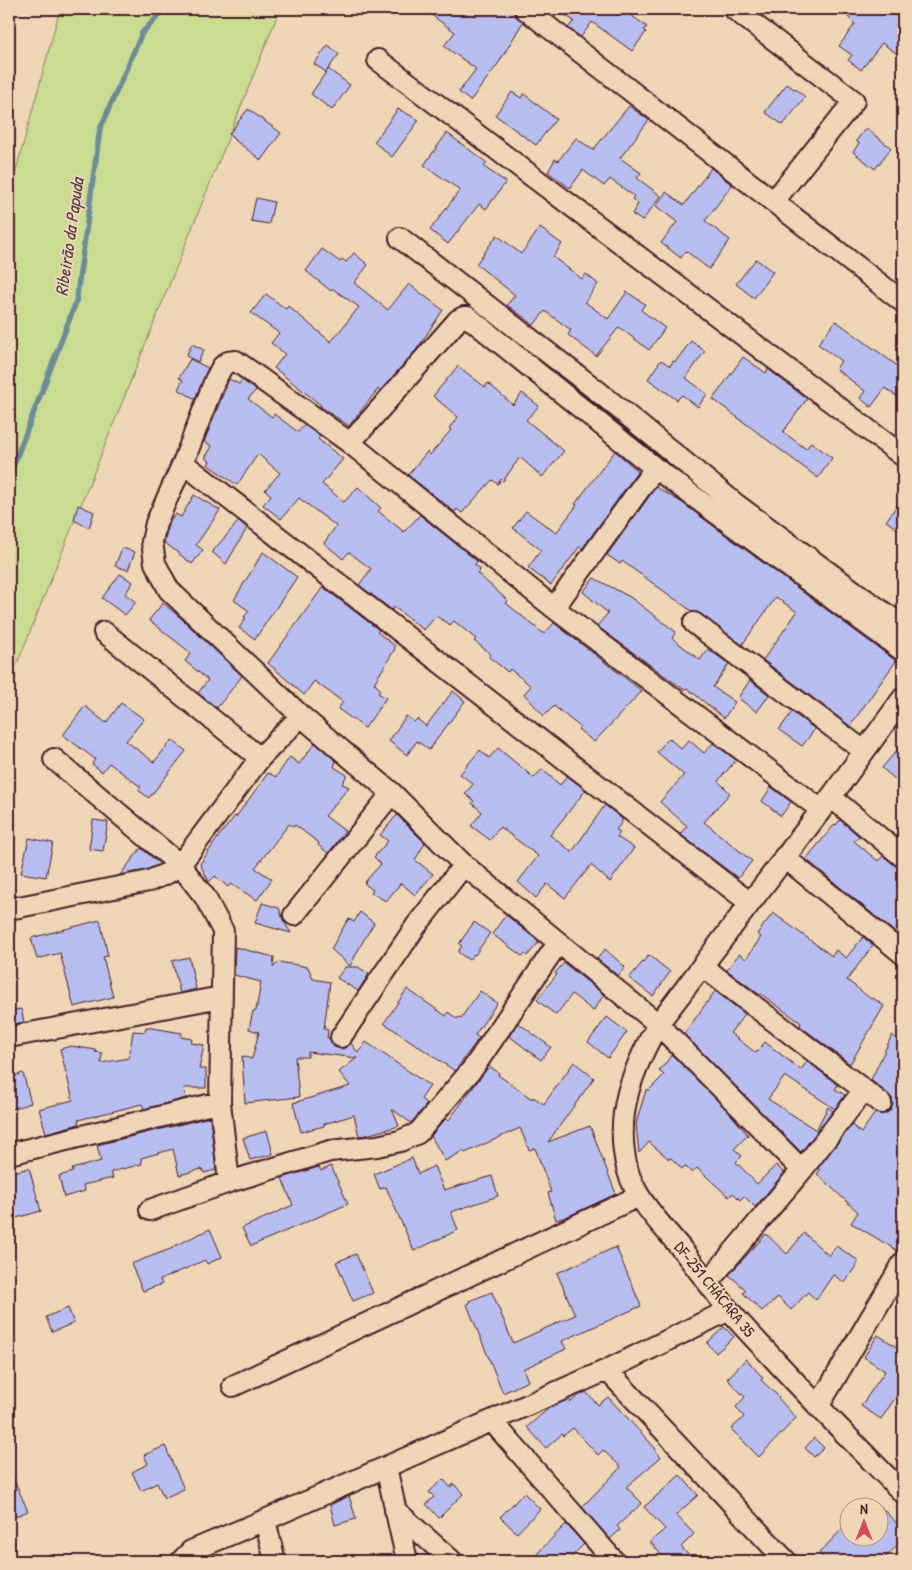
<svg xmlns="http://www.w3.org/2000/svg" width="912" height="1570" viewBox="0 0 912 1570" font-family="'Patrick Hand',sans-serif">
  <rect width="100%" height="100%" fill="#eed6b6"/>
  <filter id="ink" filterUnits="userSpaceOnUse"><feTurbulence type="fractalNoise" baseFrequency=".02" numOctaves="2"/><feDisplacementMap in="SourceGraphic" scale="10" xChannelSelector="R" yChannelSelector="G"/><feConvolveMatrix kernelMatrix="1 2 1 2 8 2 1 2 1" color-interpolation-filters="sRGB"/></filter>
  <g filter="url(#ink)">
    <path fill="#cadc91" stroke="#8a7e5e" d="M60 9H280L9 684V196Z"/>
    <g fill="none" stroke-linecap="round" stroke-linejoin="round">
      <path stroke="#6d8c98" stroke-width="5.5" d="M9 477 76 302 100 129 142 33 165 9"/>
    </g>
    <path fill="#b8bff0" stroke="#4a1f2b" d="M423 9H513L514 14 523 22 498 64 470 101 459 92 476 69 444 46 455 32Z
      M556 9H623L647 27 644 30 646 32 632 51 592 22 581 37 568 28 574 21Z
      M840 9H903V13L895 25 903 31V58L882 43 861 70 848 60 852 55 839 46 855 24Z
      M328 45 339 54 326 72 314 64Z
      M328 69 350 85 332 110 311 94Z
      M787 84 794 89 795 88 805 97 783 125 765 112Z
      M512 92 521 98 524 94 556 119 536 145 495 115Z
      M629 106 649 120 620 158 641 173 637 178 661 196 642 221 632 214 638 204 632 199 634 196 610 179 604 186 583 170 570 188 548 172 555 159 558 161 576 138 593 150Z
      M248 109 281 133 261 160 231 137 232 136 229 134Z
      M398 109 419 120 392 157 374 142Z
      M866 128 891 148 875 169 853 152 859 143 856 141Z
      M447 133 487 163 484 167 506 182 486 209 479 204 448 244 430 230 460 190 424 165Z
      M711 168 732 185 705 221 730 240 709 269 686 251 681 258 661 243 677 222 656 206 666 192 684 205Z
      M256 198 274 202 269 224 251 221Z
      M540 228 562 244 553 257 582 279 586 274 598 284 585 302 608 319 627 292 645 304 641 310 665 328 649 350 619 327 596 356 568 335 571 330 545 311 534 325 507 305 515 295 476 264 497 235 521 254Z
      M322 249 340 262 342 259 346 262 354 253 368 265 354 283 388 310 409 284 443 310 417 349 380 391 378 389 349 426 320 406 321 405 274 368 285 354 271 343 279 333 251 313 266 294 286 309 288 306 331 342 359 307 333 289 331 291 306 271Z
      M756 259 773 272 754 298 736 284Z
      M836 321 903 370V387L896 396 885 388 871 407 860 398 865 391 836 369 841 361 818 344Z
      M691 341 705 351 686 378 707 394 698 407 682 395 677 400 648 379 661 360 670 366 673 361 675 362Z
      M192 344 204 350 198 362 186 356Z
      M743 357 766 373 768 369 807 399 783 432 806 449 811 442 832 458 818 478 713 399Z
      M190 359 208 368 195 399 178 389 183 380 179 378Z
      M458 366 485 387 488 383 513 405 522 393 539 406 526 420 564 451 542 477 520 457 503 481 501 479 498 484 492 480 462 513 457 509 455 512 408 475 427 452 430 455 451 430 449 428 458 417 433 396Z
      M229 379 239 384 242 380 246 383 256 390 248 399 272 417 274 414 298 432 304 425 320 436 318 439 343 459 322 484 344 502 358 487 381 508 378 511 404 532 420 515 477 561 475 565 481 569 477 573 508 601 506 603 544 634 554 623 642 691 594 742 578 729 580 727 554 706 544 716 524 694 531 686 510 669 508 672 489 657 491 654 474 641 476 639 454 621 450 625 436 616 424 630 394 607 392 610 359 585 371 569 349 552 343 559 324 543 336 526 299 498 281 519 263 505 271 495 265 490 280 473 258 454 237 485 208 465 210 461 205 458 212 446 204 442Z
      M615 451 638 471 582 549 580 546 551 585 528 568 541 550 513 528 526 511 556 533 577 505 575 504Z
      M656 487 681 502 896 661 850 726 763 660 797 612 776 597 742 645 701 614 693 612 622 561 620 564 607 555Z
      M194 495 220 510 196 545 203 550 192 564 164 542 170 522 176 514 181 517Z
      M903 497V533L886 521Z
      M78 505 94 512 89 528 74 520Z
      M239 521 247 528 226 564 212 552Z
      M122 548 135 552 128 570 115 566Z
      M263 552 297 577 255 639 239 628 246 618 244 617 249 611 234 600Z
      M120 574 133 582 125 594 136 602 125 615 102 598Z
      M594 578 630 597 676 632 672 638 700 660 708 649 729 664 713 687 735 702 724 718 687 688 685 690 672 681 597 626 608 613 583 592Z
      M323 587 379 630 377 632 395 646 394 648 395 649 374 683 380 689 378 693 386 698 365 728 338 709 343 702 314 681 304 695 268 663Z
      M163 603 183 620 242 676 217 708 198 693 208 680 185 661 191 653 149 620Z
      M750 680 769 695 757 712 738 698Z
      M453 691 465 701 429 750 417 741 407 755 389 741 406 716 414 722 417 719 426 726Z
      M121 703 144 719 126 741 154 762 172 740 186 751 149 798 138 790 141 787 109 763 102 772 92 764 95 759 63 735 85 706 106 723Z
      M792 712 815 729 802 746 779 730Z
      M669 738 681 749 689 740 704 753 713 743 736 760 718 781 730 793 704 822 752 861 738 878 680 834 687 826 660 802 684 775 657 752Z
      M315 743 336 761 334 767 347 775 342 784 349 787 325 816 345 831 334 846 328 853 318 845 319 843 295 825 294 827 289 824 255 868 272 879 257 900 231 884 228 887 215 876 209 882 200 864 219 836 235 816 236 817 268 773 276 777 290 757 299 764Z
      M903 743V786L882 768Z
      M498 748 534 778 542 769 560 785 567 776 586 790 550 835 572 852 605 805 622 819V822L616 830 620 832 617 837 634 848 610 882 591 865 565 898 547 884 536 898 518 882 538 856 500 827 490 840 471 826 482 812 472 803 474 801 465 794 473 784 460 774 480 750 489 758Z
      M771 787 791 802 781 816 762 801Z
      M397 815 425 843 415 860 433 874 415 895 401 883 386 901 371 893 373 890 364 883 381 864 374 857 388 841 380 835Z
      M93 820 108 822 103 851 89 849Z
      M840 820 859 836 854 841 878 861 883 856 896 866 903 869V939L806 859 835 824 836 825Z
      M29 838 53 843 46 877 21 873Z
      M141 848 160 864 146 870 120 875Z
      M262 903 279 908 283 920 291 933 255 923Z
      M360 912 374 923 362 943 350 966 331 949 347 921 349 919 354 922Z
      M773 913 832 956 836 950 846 958 863 937 873 945 847 980 871 999 873 998 884 1006 850 1064 800 1026 801 1023 761 994 760 995 727 970 739 954 746 959 761 937 757 934Z
      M506 915 539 942 527 956 525 954 522 956 492 934Z
      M100 920 108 956 103 957 113 997 74 1007 60 953 37 959 31 938Z
      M474 922 490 933 475 955 474 954 469 960 458 952 462 946 459 944Z
      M235 947 274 957 273 968 279 962 308 967 313 979 330 982 324 1029 328 1030 327 1038H330L334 1047 341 1049 347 1047 351 1043 358 1053 366 1042 430 1086 421 1099 427 1104 411 1123 392 1109 399 1126 366 1135 359 1136 354 1115 324 1124V1126L301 1132 293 1103 350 1086 339 1072 357 1058 308 1052V1057H295L299 1097 245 1103 242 1056 252 1059 259 1032 249 1029 253 1011H256L261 982 234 975Z
      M605 949 625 967 618 976 597 959Z
      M649 955 670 972 653 996 629 978Z
      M189 957 196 989 180 993 172 961Z
      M564 963 604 995 593 1011 572 994 556 1015 537 1000 557 974 555 973Z
      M345 967H358L369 974 358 991 337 978Z
      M407 989 446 1016 448 1012 457 1019 459 1017 461 1018 480 991 497 1003 475 1035 479 1038 455 1071 384 1023Z
      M715 991 745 1014 730 1033 756 1053 765 1042 801 1070 807 1061 838 1085 835 1089 845 1095 835 1109 785 1076 768 1099 816 1130 828 1107 833 1111 801 1152 684 1034Z
      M21 1009 24 1022 9 1025V1011Z
      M607 1017 627 1032 608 1058 588 1042Z
      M518 1023 551 1047 541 1060 509 1036Z
      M146 1027 182 1033 181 1037 192 1039 191 1043 204 1045 199 1069H206V1088H184L186 1098 144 1109 142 1104 78 1120 79 1124 46 1133 39 1109 73 1100 60 1049 71 1046 96 1050 95 1052 102 1053 101 1063 129 1058 133 1031 145 1032Z
      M892 1035 903 1044V1241L898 1251 851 1223 858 1212 817 1174 820 1170 818 1168 852 1125 861 1133 875 1113 885 1114 891 1110 893 1104 892 1098 871 1080Z
      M672 1055 728 1111 748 1135 734 1149 742 1156 736 1162 757 1184 776 1165 784 1173 755 1207 744 1196 740 1200 733 1193 729 1197 697 1168 692 1173 685 1166 682 1169 671 1158 669 1159 649 1142 639 1153 636 1123 646 1090H649L664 1075 659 1071Z
      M574 1062 594 1078 548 1142 590 1126 616 1194 566 1217 556 1220 548 1193 551 1192 535 1148 529 1150 520 1128 465 1153 463 1151 445 1161 431 1136 446 1118 449 1120 489 1066 499 1073 498 1075 532 1099 533 1097 544 1104Z
      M23 1073 31 1103 9 1110V1078Z
      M210 1117 216 1170 204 1173 202 1169 179 1175 173 1149 141 1158 142 1164 111 1172 113 1178 83 1185 85 1191 64 1197 59 1176 73 1172 72 1169 101 1161 97 1145Z
      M267 1131 273 1154 250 1160 243 1138Z
      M412 1158 418 1174 434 1166 444 1190 492 1176 498 1196 451 1212 458 1230 414 1251 386 1187 380 1189 374 1174Z
      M331 1166 348 1204 251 1246 242 1228 293 1205 282 1178 319 1167 321 1171Z
      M29 1168 41 1211 9 1220V1204L14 1203 9 1184V1173Z
      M210 1229 222 1257 207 1264 205 1260 160 1280 162 1284 143 1291 131 1264 173 1248 172 1247Z
      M804 1233 829 1256 836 1246 859 1261 845 1283 833 1275 816 1300 808 1292 791 1310 778 1297 762 1311 743 1293 746 1290 729 1275 766 1234 787 1254Z
      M616 1247 641 1306 562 1341 566 1349 523 1369 528 1381 503 1393 468 1307 467 1304 470 1303 469 1301 492 1292 513 1343 575 1315 557 1273Z
      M356 1254 373 1293 353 1301 336 1262Z
      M68 1308 74 1323 52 1332 46 1317Z
      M724 1327 734 1337 716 1353 707 1343Z
      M878 1335 903 1351V1386L881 1419 861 1406 885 1371 864 1357Z
      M746 1359 763 1378 761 1380 779 1397 778 1398 796 1418 759 1457 731 1429 744 1417 736 1407 745 1397 727 1379Z
      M586 1392 598 1405 608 1397 656 1449 655 1450 661 1457 626 1487 642 1503 617 1526 620 1530 610 1539 582 1507 621 1467 603 1450 598 1455 573 1428 563 1436 562 1434 546 1448 527 1427 549 1408 569 1399 571 1402 578 1396Z
      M814 1438 824 1448 814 1457 805 1448Z
      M165 1446 184 1489 164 1498 157 1483 141 1491 132 1472 148 1464 144 1455Z
      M9 1469 28 1511 9 1519Z
      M680 1475 698 1495 676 1515 694 1534 681 1547 694 1561H667L650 1542 665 1529 644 1507Z
      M443 1479 450 1487 454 1484 463 1494 439 1518 426 1504 434 1497 429 1492Z
      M524 1493 540 1509 517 1533 500 1517Z
      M349 1496 356 1519 335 1525 330 1505Z
      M880 1506 903 1530V1539L882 1561H827L819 1553 850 1521V1538H880Z
      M566 1524 584 1544 567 1561H530Z"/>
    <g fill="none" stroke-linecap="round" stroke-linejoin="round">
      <g stroke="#4a1f2b" stroke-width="24">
        <path id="minor" d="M525 9 903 302
          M734 9 854 101 774 201
          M378 60 903 456
          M400 238 600 393 737 505 866 600 903 626
          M350 443 458 320 464 317H468L655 468 903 651
          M183 463 750 903
          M554 608 655 468
          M694 623 864 751
          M104 632 260 758
          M903 698 831 797 658 1024C632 1071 614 1114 627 1168 635 1200 664 1227 684 1252 699 1271 713 1290 728 1309 742 1326 757 1341 772 1357 814 1403 859 1448 903 1493
          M54 759 180 865 205 897 223 931 220 1102 229 1182
          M831 797 903 857
          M784 857 903 954
          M9 909 149 881 168 873 180 865 260 758 301 716
          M294 915 392 793
          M702 966 881 1103
          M9 1037 221 997
          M341 1037 416 926 464 865
          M9 1154 220 1102
          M802 1170 658 1024 464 865 392 793 301 716 169 590 155 563 152 542 156 523 183 463 215 380 222 367 228 362 236 361 350 443 554 608 820 809
          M150 1210 229 1182 330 1151 377 1146 400 1141 418 1133 474 1067 558 943
          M708 1282 802 1170 864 1090
          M607 1370 786 1561
          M233 1386 639 1196
          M818 1407 903 1263
          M492 1421 614 1561
          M386 1467 407 1561
          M395 1510 452 1561
          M265 1520 275 1561
          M181 1561 191 1551 265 1520 607 1370 729 1310"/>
      </g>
      <use href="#minor" stroke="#eed6b6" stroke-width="20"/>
    </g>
  </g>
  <g text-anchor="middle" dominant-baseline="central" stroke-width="4" stroke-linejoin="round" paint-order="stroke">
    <g font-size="16" fill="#4a1f2b" stroke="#eed6b6">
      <text transform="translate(715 1289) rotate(51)">DF-251 CHÁCARA 35</text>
    </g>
    <g font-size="18" font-style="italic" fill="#533a46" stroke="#eed6b6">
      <text transform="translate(69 237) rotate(-82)">Ribeirão da Papuda</text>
    </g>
  </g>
  <rect width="912" height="1570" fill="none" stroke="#eed6b6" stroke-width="30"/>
  <rect x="15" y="15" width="882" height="1540" fill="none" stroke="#4a1f2b" stroke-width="2" filter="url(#ink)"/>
  <g transform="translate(864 1522)"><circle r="24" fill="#eed6b6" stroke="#ac8d7e"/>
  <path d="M0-4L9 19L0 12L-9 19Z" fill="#d1495b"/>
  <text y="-8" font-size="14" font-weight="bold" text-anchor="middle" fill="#4a1f2b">N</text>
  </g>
</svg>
